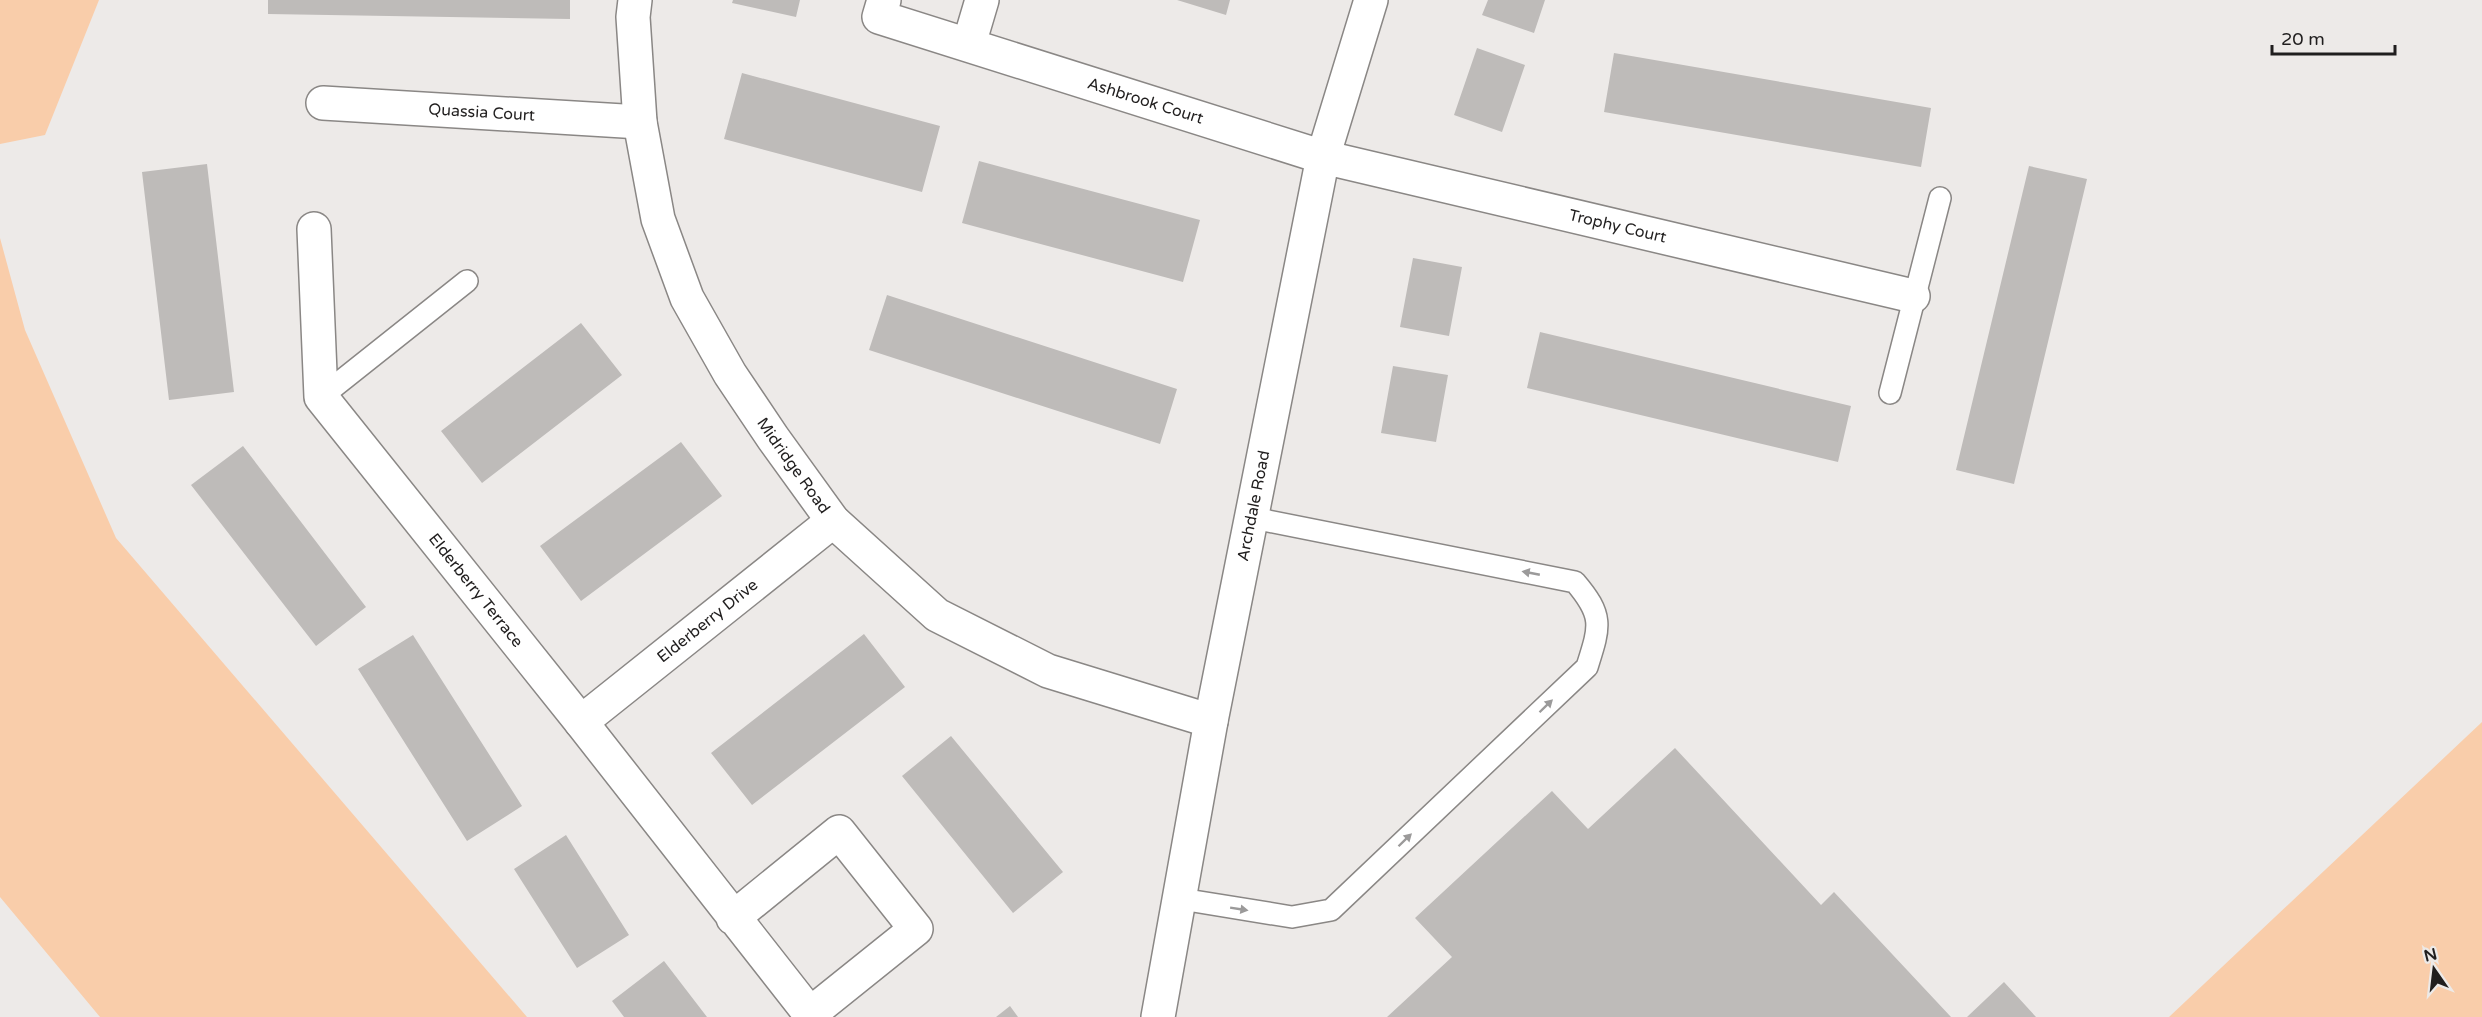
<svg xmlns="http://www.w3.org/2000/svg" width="2482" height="1017" viewBox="0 0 2482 1017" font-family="'Varela Round',sans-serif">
  <rect width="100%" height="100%" fill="#edeae8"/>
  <path fill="#f9cdaa" d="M0 0H99L45 135 0 144Z
    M0 238 25 330 116 538 527 1017H100L0 897Z
    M2482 722V1017H2169Z"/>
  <path fill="#bebbb9" d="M268 0H570V19L268 14Z
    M733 0H800L796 17 732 3Z
    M1177 0H1230L1226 15Z
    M1488 0H1545L1534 33 1482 15Z
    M1477 48 1525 65 1502 132 1454 115Z
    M1614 53 1931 108 1921 167 1604 112Z
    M742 73 940 126 922 192 724 139Z
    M979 161 1200 220 1183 282 962 223Z
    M207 164 234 392 169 400 142 172Z
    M2029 166 2087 179 2014 484 1956 470Z
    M1413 258 1462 267 1449 336 1400 327Z
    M887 295 1177 389 1160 444 869 350Z
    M581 323 622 375 482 483 441 431Z
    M1540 332 1851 406 1838 462 1527 388Z
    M1393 366 1448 375 1436 442 1381 433Z
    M681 442 722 496 581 601 540 546Z
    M243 446 366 607 316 646 191 485Z
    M864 634 905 687 752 805 711 753Z
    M413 635 522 806 467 841 358 669Z
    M951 736 1063 872 1013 913 902 776Z
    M1675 748 1821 905 1834 892 1951 1017H1387L1452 957 1415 918 1552 791 1588 829Z
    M566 835 629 935 577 968 514 869Z
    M664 961 707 1017H624L612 1001Z
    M2004 982 2036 1017H1967Z
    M1010 1006 1018 1017H996Z"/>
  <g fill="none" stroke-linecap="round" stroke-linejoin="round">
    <g stroke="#8a8785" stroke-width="24">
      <path id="lane" d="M1890 393 1940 198
        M321 397 467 281
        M1181 899 1292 917 1331 910 1587 667C1600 626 1604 616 1575 582L1253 518"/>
    </g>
    <g stroke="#8a8785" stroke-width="36">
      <g id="street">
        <path id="s1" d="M635 0 633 17 640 122 658 219 687 298 730 374 773 438 833 521 937 615 1048 671 1211 721"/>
        <path id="s2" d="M884 0 879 17 1323 157 1913 296"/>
        <path d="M969 44 982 0"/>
        <path id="s3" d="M323 103 640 122"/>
        <path id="s4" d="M314 229 321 397 581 722 810 1014 916 929 839 832 733 918"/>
        <path id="s5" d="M581 722 833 521"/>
        <path id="s6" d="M1158 1017 1211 721 1323 157 1371 0"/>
      </g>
    </g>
    <use href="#lane" stroke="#fff" stroke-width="21"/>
    <use href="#street" stroke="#fff" stroke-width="33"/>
  </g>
  <defs><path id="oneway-solid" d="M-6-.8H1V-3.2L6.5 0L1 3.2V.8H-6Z" transform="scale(1.5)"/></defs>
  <g fill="#9b9a9a">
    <use href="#oneway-solid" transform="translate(1531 573) rotate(-169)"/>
    <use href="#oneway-solid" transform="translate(1546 706) rotate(-44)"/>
    <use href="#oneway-solid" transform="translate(1405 840) rotate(-44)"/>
    <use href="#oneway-solid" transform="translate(1239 909) rotate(9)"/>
  </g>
  <g text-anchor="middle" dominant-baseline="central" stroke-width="5" stroke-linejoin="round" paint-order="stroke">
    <g font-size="16" fill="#201e1e" stroke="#edeae8">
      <text stroke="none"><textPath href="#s2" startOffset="297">Ashbrook Court</textPath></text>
      <text stroke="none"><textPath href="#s3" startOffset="159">Quassia Court</textPath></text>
      <text stroke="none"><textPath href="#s2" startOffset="786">Trophy Court</textPath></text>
      <text stroke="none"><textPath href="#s1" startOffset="504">Midridge Road</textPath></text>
      <text stroke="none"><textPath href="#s6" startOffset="520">Archdale Road</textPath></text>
      <text stroke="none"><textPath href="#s4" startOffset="416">Elderberry Terrace</textPath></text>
      <text stroke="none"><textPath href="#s5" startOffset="162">Elderberry Drive</textPath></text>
    </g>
  </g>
  <g transform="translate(2434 969) rotate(346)" stroke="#edeae8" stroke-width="4.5" paint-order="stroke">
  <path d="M0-4.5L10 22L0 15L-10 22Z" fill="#201e1e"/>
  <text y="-9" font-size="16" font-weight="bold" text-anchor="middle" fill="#201e1e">N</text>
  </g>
  <path d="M2272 45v9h123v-9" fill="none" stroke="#201e1e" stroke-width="3"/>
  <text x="2281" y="45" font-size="18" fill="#201e1e" stroke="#edeae8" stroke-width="4.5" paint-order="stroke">20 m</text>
</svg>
